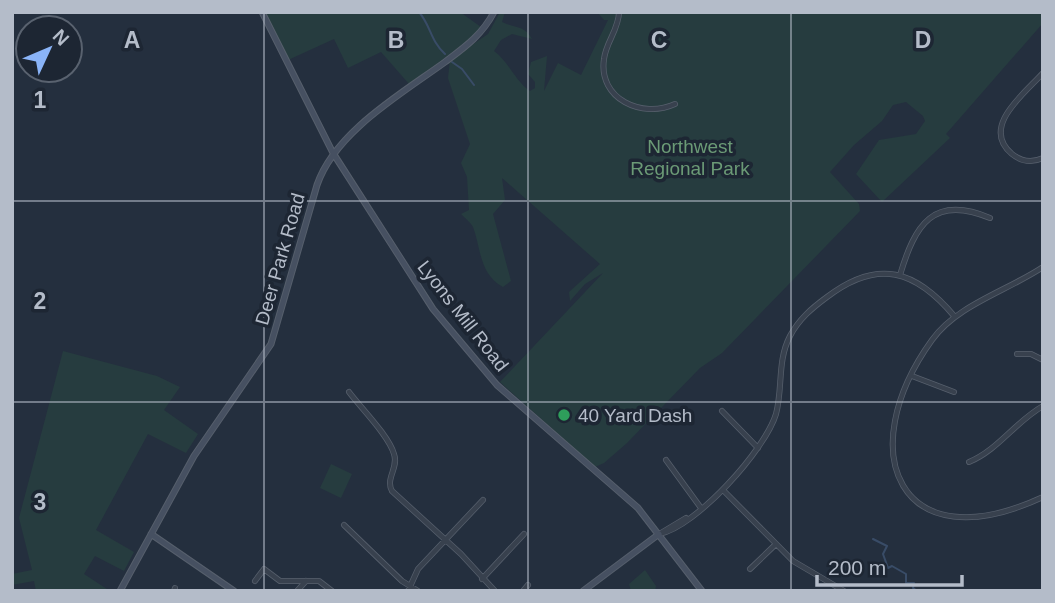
<svg xmlns="http://www.w3.org/2000/svg" width="1055" height="603" viewBox="0 0 1055 603" font-family="Helvetica,sans-serif">
  <rect width="100%" height="100%" fill="#242f3e"/>
  <path fill="#263c3f" d="M265 12H460L481 27 463 45 409 84 381 52 348 68 334 39 288 60Z
    M500 12H505L502 22C514 28 525 25 532 39L512 34 501 40 494 51C509 62 515 81 530 91L535 88V82L528 74 531 62 547 56 544 91 558 63 581 75 608 20H604L597 12H1043V23L946 134 950 138 882 202 856 174 879 140 916 134 925 121 923 116 906 102 893 105 882 121 854 145 830 172 859 204 860 211 722 353 700 368 627 443 604 463 595 467 500 382 603 273 585 284 570 301 569 292 600 264 502 178 505 200 493 214 511 281 503 287C479 274 481 248 473 227 471 223 465 218 461 214L469 210 467 177 461 163 470 144 448 78 450 60 488 34Z
    M63 351 157 376 180 387 164 410 198 434 186 453 148 434 96 530 134 552 124 571 95 556 84 574 110 591H36L34 581 12 585V574L32 570 19 518Z
    M331 464 352 474 341 498 320 488Z
    M645 570 656 586 655 591H631L629 584Z"/>
  <g fill="none" stroke-linecap="round" stroke-linejoin="round">
    <path stroke="#394c67" stroke-width="2" d="M419 12C431 26 430 40 445 54
      M452 62 462 69 474 85
      M873 539 887 546 883 554 888 568 892 566 906 574V583H914L913 588 917 591"/>
    <g stroke="#565f6c" stroke-width="6">
      <path id="street" d="M619 12C619 29 606 42 604 59 598 99 642 119 675 104
        M1043 73C1024 94 980 127 1012 154 1022 162 1032 163 1043 158
        M1043 267C1007 291 957 305 932 340 851 452 899 564 1043 497
        M900 275C915 225 933 194 990 218
        M1017 354H1031L1043 360
        M912 376 954 392
        M349 392C361 408 389 436 394 454 399 468 385 478 392 491L461 554 495 591
        M722 411 758 448
        M666 460 701 508
        M969 462C998 450 1015 422 1043 406
        M723 490 793 561 844 591
        M344 525 402 581 418 591
        M661 533 686 518
        M659 534C696 527 765 450 776 414 783 388 777 361 790 336 799 319 812 308 827 297 878 258 916 270 955 317
        M750 569 776 544
        M482 579 524 534
        M255 581 264 569 280 581H319L332 591
        M174 591 175 588
        M297 591 306 581
        M408 591 418 569 483 500
        M523 591 528 585"/>
    </g>
    <g stroke="#565f6c" stroke-width="7">
      <path id="secondary" d="M262 12 333 153 433 309 497 385 638 508 702 591
        M151 534 234 591
        M120 591 194 456 271 344 317 185C335 132 401 94 445 62 465 47 482 35 494 12
        M583 591 659 534"/>
    </g>
    <use href="#street" stroke="#38414e" stroke-width="4.5"/>
    <use href="#secondary" stroke="#465061" stroke-width="5"/>
  </g>
  <path fill="none" stroke="#b4bcc9" stroke-width="2" stroke-opacity="0.55" d="M264 12V591M528 12V591M791 12V591M12 201H1043M12 402H1043"/>
  <circle fill="#2e9e5b" stroke="#1d2633" stroke-width="2.5" cx="564" cy="415" r="7"/>
  <g text-anchor="middle" dominant-baseline="central" stroke-width="7" stroke-linejoin="round" paint-order="stroke">
    <g font-size="19" fill="#6b9a76" stroke="#1d2633">
      <text x="690" y="146">Northwest<tspan x="690" dy="22">Regional Park</tspan></text>
    </g>
    <g font-size="19" fill="#b4bcc9" stroke="#1d2633">
      <text transform="translate(280 259) rotate(-74)">Deer Park Road</text>
      <text transform="translate(463 316) rotate(52)">Lyons Mill Road</text>
    </g>
    <g font-size="19" fill="#b4bcc9" stroke="#1d2633" text-anchor="start">
      <text x="578" y="415">40 Yard Dash</text>
    </g>
  </g>
  <g font-size="23" text-anchor="middle" font-weight="bold" fill="#b4bcc9" stroke="#1d2633" stroke-width="7" stroke-linejoin="round" paint-order="stroke">
    <text x="132" y="48">A</text>
    <text x="396" y="48">B</text>
    <text x="659" y="48">C</text>
    <text x="923" y="48">D</text>
    <text x="40" y="108">1</text>
    <text x="40" y="309">2</text>
    <text x="40" y="510">3</text>
  </g>
  <rect width="1055" height="603" fill="none" stroke="#b4bcc9" stroke-width="28"/>
  <g transform="translate(49 49) rotate(46)"><circle r="33" fill="#1d2633" stroke="#59626f" stroke-width="2"/>
  <path d="M0-5L12 26L0 18L-12 26Z" fill="#8ab4f8"/>
  <text y="-10" font-size="19" font-weight="bold" text-anchor="middle" fill="#b4bcc9">N</text>
  </g>
  <path d="M817 575v10h145v-10" fill="none" stroke="#b4bcc9" stroke-width="3.5"/>
  <text x="828" y="575" font-size="21" fill="#b4bcc9" stroke="#1d2633" stroke-width="5" paint-order="stroke">200 m</text>
</svg>
